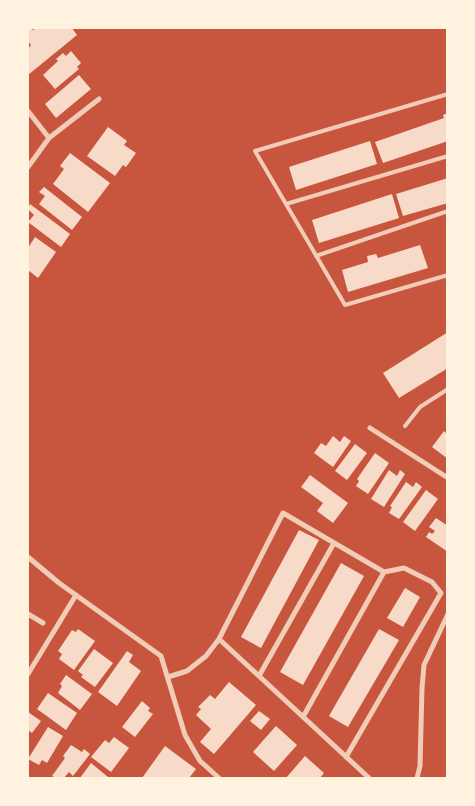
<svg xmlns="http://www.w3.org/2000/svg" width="475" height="806" viewBox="0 0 475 806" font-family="Commissioner,sans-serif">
  <rect width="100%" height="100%" fill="#c8553d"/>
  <path fill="#f7dbc8" d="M30 28 33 30 36 28H72L77 35 28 75V49L31 45 28 41V29Z
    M71 51 81 63 77 67 79 69 55 89 43 75 58 61 56 59 63 53 66 56Z
    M79 75 91 89 56 118 45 104Z
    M448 113V141L383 163 375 142 444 118 443 115Z
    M108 127 127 141 124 145 136 153 126 167 123 165 115 176 87 156Z
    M370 141 377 164 296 190 289 167Z
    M70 153 110 183 88 212 53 184 64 169 60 166Z
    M448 178V203L403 216 396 194Z
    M44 187 82 217 72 230 39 204 45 196 39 192Z
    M392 194 399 218 319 243 312 220Z
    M30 204 70 234 61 247 28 222 34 215 28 209Z
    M35 237 56 252 38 278 28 270V248Z
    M420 245 428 268 348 292 342 270 368 262 367 256 376 254 378 258Z
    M448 332V368L399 398 383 373Z
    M444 431 446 433 448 431V459L432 447Z
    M333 436 340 442 344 436 351 441 333 467 314 453 321 443 326 446Z
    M355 444 367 453 347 480 335 471Z
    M375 453 389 463 368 494 356 486 359 481 357 479Z
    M389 470 397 476 400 470 405 474 384 507 371 499Z
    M310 475 348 503 333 523 317 511 323 503 301 487Z
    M406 482 413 487 416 482 422 487 399 519 389 513 392 507 390 506Z
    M426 490 438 499 415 531 403 522Z
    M436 518 448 526V552L426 537 429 532 432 534 435 531 429 527Z
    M299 530 319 540 261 648 241 637Z
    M341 563 364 576 303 685 280 672Z
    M405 588 420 597 403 627 387 618Z
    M78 629 95 641 74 670 59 659 62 654 58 651 72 630 76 632Z
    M379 629 399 640 348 727 329 716Z
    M94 649 113 663 95 687 81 677 83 675 78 671Z
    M127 651 133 655 129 662 141 671 117 706 98 692Z
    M66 675 92 694 80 710 58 693 62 686 60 684Z
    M229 682 256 705 214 754 200 742 211 729 196 715 201 709 198 707 210 695 215 699Z
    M48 693 77 713 66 730 37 709Z
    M142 701 150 708 148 711 153 714 135 737 122 727Z
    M259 711 270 719 261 730 250 721Z
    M28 712 41 721 32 733 28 730Z
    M276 726 297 745 274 771 253 752Z
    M48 727 63 736 47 763 42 760 39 765 28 759Z
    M114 737 129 748 111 772 91 757 105 740 109 743Z
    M71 745 82 752 84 749 90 754 73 776 69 772 64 778H56L52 776 65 758 63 756Z
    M165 746 196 769 189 778H142Z
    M305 756 324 773 320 778H286Z
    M91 763 108 777 107 778H80Z"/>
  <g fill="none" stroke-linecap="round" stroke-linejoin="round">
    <path stroke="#f1ccb7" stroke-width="4" d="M448 94 255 151 345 305 448 275
      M286 204 448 156
      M316 256 448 211
      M405 426 420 407 448 389"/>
    <path stroke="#f1ccb7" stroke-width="5" d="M28 111 49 138 28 167
      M49 138 99 99
      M370 428 448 478
      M28 557 59 583 161 656 185 735 200 761 219 778
      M28 614 43 623
      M219 639 369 778
      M28 674 76 595
      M259 676 334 543
      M168 677 187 671 206 656 219 639 283 513 384 572
      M303 717 384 572 404 568 432 582 441 593 346 757
      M417 778 420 766 422 688 424 665 448 614"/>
  </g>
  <rect width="475" height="806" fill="none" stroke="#fff3e0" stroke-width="58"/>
</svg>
